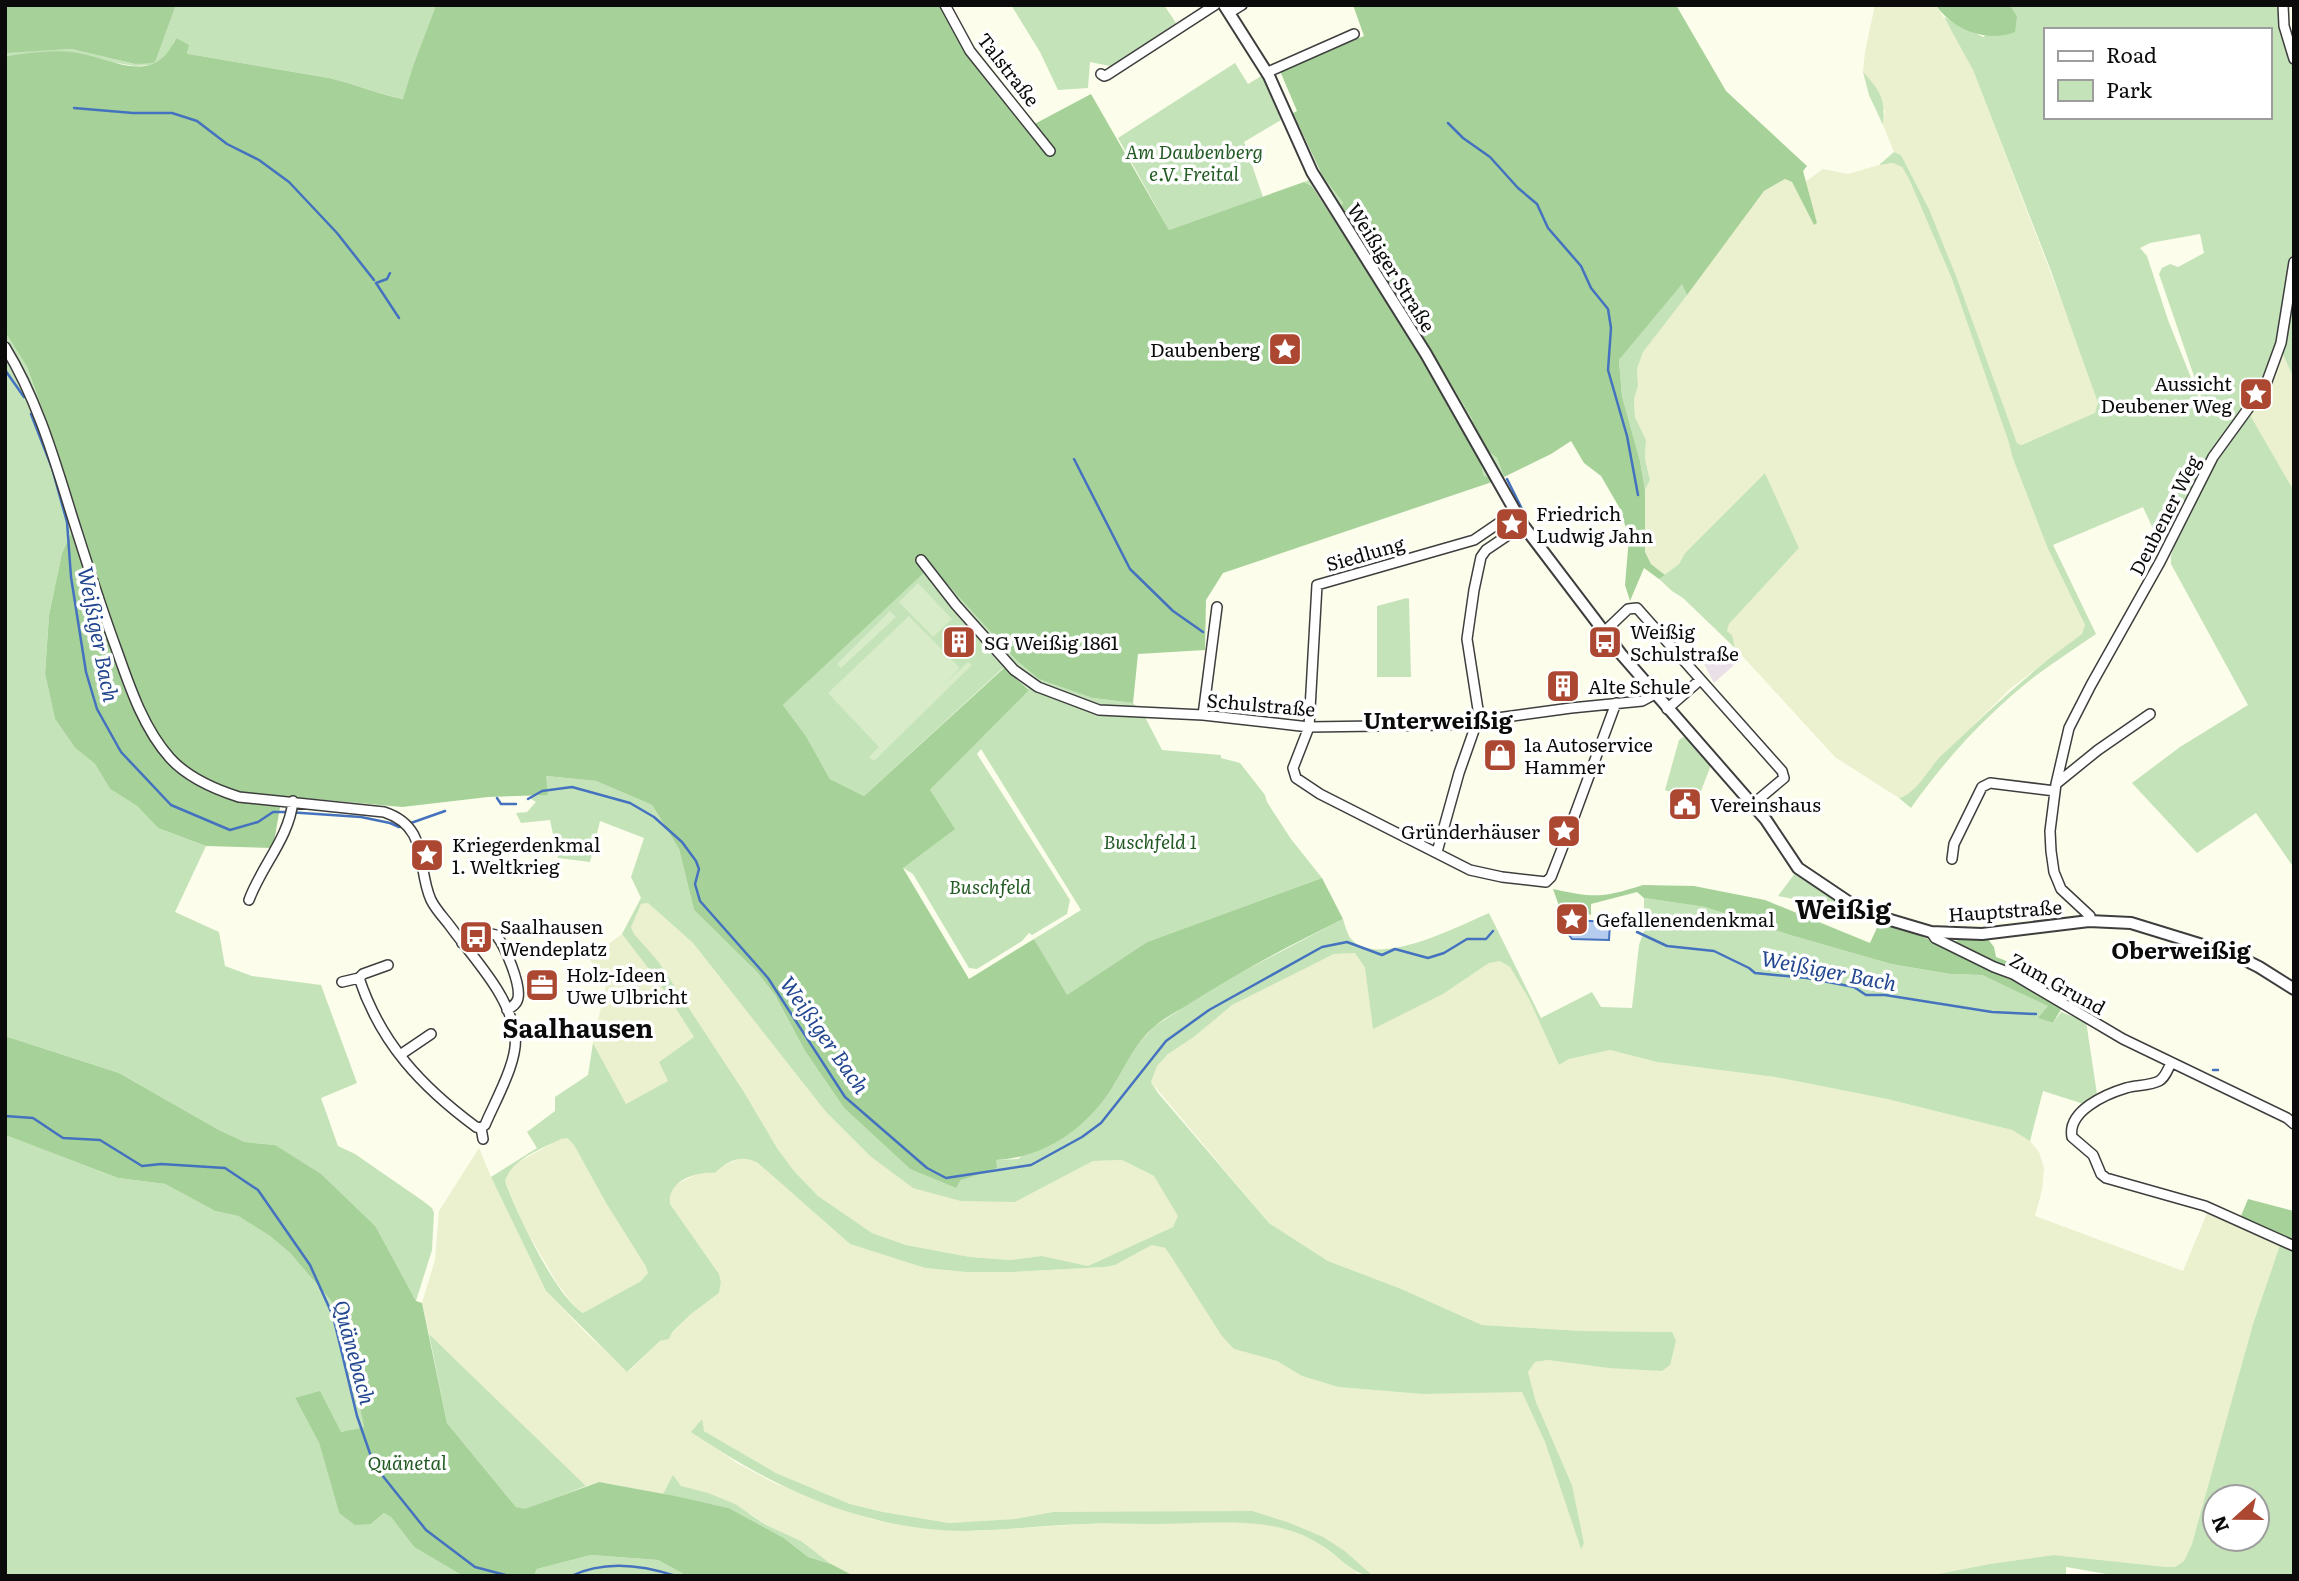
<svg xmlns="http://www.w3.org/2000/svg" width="2299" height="1581" viewBox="0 0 2299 1581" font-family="Literata,serif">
  <rect width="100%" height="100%" fill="#fcfdeb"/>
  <path fill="#e9e0e8" d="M1717 647 1734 665 1714 683 1702 660Z"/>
  <path fill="#ebf0ce" d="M1875 5H1936L1960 44 1973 70 2074 334 2098 403 2096 413 2020 445 2017 443 1956 277 1929 209 1901 155 1894 152 1883 125 1885 111 1863 72 1865 52Z
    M1893 163 1902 167 1909 179 1952 279 2009 443 2012 456 2048 549 2085 625 2082 634 2011 688 1932 766 1911 793 1899 798 1835 757 1735 648 1732 635 1727 631 1729 624 1799 548 1765 473 1685 553 1679 564 1665 575 1651 564 1645 553V490L1650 480 1645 459 1646 440 1635 417 1634 399 1638 386 1637 369 1643 352 1764 191 1785 179 1792 182 1814 224 1817 223 1805 182 1823 169 1848 174 1879 165Z
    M2282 352 2294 379V491L2250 415 2267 395 2266 389Z
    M648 903 693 943 826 1112 870 1156 1015 1202 1093 1161 1122 1160 1154 1176 1179 1216 1173 1227 1088 1266 1042 1256 1010 1260 970 1257 906 1245 872 1233 818 1196 794 1171 777 1148 744 1092 658 961 634 935 631 927 633 918 641 904Z
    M622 934 658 981 694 1037 659 1062 669 1081 626 1104 593 1043 606 985 589 958Z
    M1348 953H1355L1365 968 1373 1028 1443 994 1489 963 1499 960 1510 967 1529 999 1559 1065 1569 1059 1610 1050 1657 1062 1775 1077 1887 1099 2012 1130 2030 1141 2039 1152 2044 1168 2042 1190 2035 1216 2183 1271 2208 1211 2280 1245 2253 1324 2210 1483 2192 1544 2184 1561 2175 1567H2166L2054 1555 1990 1564 1928 1576H1373L1345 1551 1290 1523 1103 1512H1053L1015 1519 949 1523 883 1512 850 1504 776 1473 704 1431 701 1420 692 1432 737 1463 774 1483 871 1519 929 1529 978 1531 1088 1524 1241 1522 1269 1525 1294 1531 1320 1544 1361 1576H854L831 1564 801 1541 766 1525 751 1514 681 1486 673 1476 663 1494 599 1482 586 1486 429 1334 422 1303 435 1260 439 1211 479 1148 491 1177 546 1291 586 1333 628 1372 660 1341 669 1339 673 1331 691 1314 719 1293 721 1282 719 1274 670 1204 669 1195 673 1186 703 1171 715 1173 722 1166 743 1157 750 1159 758 1163 850 1244 925 1268 966 1272H1013L1105 1267 1115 1265 1152 1245 1165 1248 1172 1258 1234 1349 1277 1361 1302 1376 1338 1387 1422 1394 1522 1391 1545 1442 1581 1548 1584 1543 1572 1485 1536 1402 1528 1372 1535 1362 1548 1360 1608 1368 1672 1332 1582 1331 1482 1325 1399 1288 1328 1261 1269 1223 1151 1082 1157 1066 1168 1054 1232 1005 1311 965 1335 954Z
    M561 1138H567L574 1145 606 1203 645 1265 648 1274 641 1281 583 1313 577 1310 557 1283 524 1226 505 1181 508 1172 519 1162Z"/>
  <path fill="#c5e3b9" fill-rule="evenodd" d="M176 5H436L414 63 404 99C378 94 355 84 329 78L189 54 175 39 170 52 155 65 135 66 111 62 5 57 6 52 71 49 135 64 156 60Z
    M1011 5H1164L1176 23 1157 36 1155 41 1115 67 1090 62 1088 88 1058 90 1040 52Z
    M2010 5H2276L2294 71V245L2279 338 2265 380 2251 397 2171 531 2163 534 2154 531 2143 507 2053 545 2096 634C2077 647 2057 660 2038 674 1990 711 1946 758 1911 808L1899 798C1916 794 1928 769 1940 757 1986 713 2030 671 2082 634L2085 625 2048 549 2012 456 2009 443 1952 279 1909 179 1902 167 1893 163 1879 165 1894 152 1901 155 1929 209 1956 276 2017 443 2021 445 2095 413 2098 403 2051 271 1973 70 1944 17 1983 37 2017 16ZM2045 30H2269V117H2045ZM2200 234 2204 253 2178 267 2170 264 2162 268 2159 274 2208 417 2207 418 2168 320 2147 256 2140 248 2150 243Z
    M1235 63 1248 84 1263 75 1281 120 1244 142 1263 197 1169 230 1118 138Z
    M1863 72C1880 90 1886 100 1883 125L1869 95Z
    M1322 175 1343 203 1341 209 1433 354 1472 419 1473 425 1487 450 1497 458 1504 477 1492 482 1489 477 1484 476 1479 458 1460 423 1456 421 1410 343 1408 336 1313 186 1304 182Z
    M1682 283 1687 295 1643 352 1637 369 1638 386 1634 399 1635 417 1646 440 1645 459 1650 480 1645 490 1640 461 1622 396 1619 360Z
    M2294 295V379L2282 352Z
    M5 332 27 367 55 444 78 518 62 553 49 615 45 674 55 719 75 748 95 764 110 789 137 806 158 828 206 846 175 912 219 932 225 966 252 976 321 985 357 1083 321 1098 338 1146 355 1154 423 1201 432 1208 434 1213 432 1250 416 1301 376 1227 275 1145 245 1142 219 1130 119 1073 5 1036Z
    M2250 415 2294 491V868L2256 813 2197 853 2132 783 2180 747 2248 705 2171 564V556C2186 504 2219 457 2250 415Z
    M1765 473 1799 548 1729 624 1727 631 1732 635 1735 648 1683 598 1672 591 1659 579 1679 564 1685 553Z
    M931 565 1015 659 1093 698 1133 703 1145 717 1162 750 1221 755V758L1240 763 1265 795 1267 802 1291 839 1322 878 1147 942 1066 996 1034 939 1081 910 981 749 977 754 1070 900 1067 914 1032 935 1029 933 1022 941 977 969 969 968 913 874 903 868 930 790 1029 689 1003 668 864 796 830 779 806 736 783 705Z
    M1407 598 1409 599 1411 677H1377V606Z
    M1685 736 1711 765 1701 791 1692 788 1688 798 1665 790 1679 740Z
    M545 776 596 781 652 805 679 849 694 910 757 972 775 995 805 1051 844 1108 910 1169 956 1188 961 1180 974 1174 995 1160 1018 1159 1114 1085 1134 1048 1155 1026 1219 984 1343 919C1345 925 1347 934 1351 939 1377 969 1459 926 1489 913L1541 1018 1592 992 1601 1007 1632 1008 1639 945 1644 931V898L1705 907 1790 935 1891 964 1950 974 1982 975 2049 1006 2039 1018 2053 1023 2061 1012 2086 1021 2097 1094 2087 1105 2043 1091 2030 1141 2012 1130 1887 1099 1775 1077 1657 1062 1610 1050 1569 1059 1559 1065 1529 999 1510 967 1500 961 1489 963 1443 994 1373 1029 1365 968 1355 953 1334 954 1232 1005 1195 1036 1168 1054 1157 1066 1151 1082 1158 1093 1269 1223 1328 1261 1399 1288 1482 1325 1582 1331 1672 1332 1676 1341 1670 1365 1662 1371 1608 1368 1548 1360 1535 1362 1528 1372 1536 1402 1572 1485 1584 1543 1581 1549 1545 1442 1522 1392 1422 1394 1338 1387 1302 1376 1277 1361 1234 1349 1222 1336 1172 1258 1165 1248 1152 1245 1115 1265 1105 1267 1013 1272H966L925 1268 850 1244 758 1163C743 1154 727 1160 715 1173 696 1171 667 1181 670 1204L719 1274 721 1282 719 1293 691 1314 673 1331 669 1339 660 1341 627 1372 546 1291 491 1177 537 1148 527 1132 555 1111V1097L588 1075 593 1043 626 1104 668 1081 659 1062 694 1037 658 981 622 934 641 898 631 877 644 838 600 821 590 862 558 858 550 820 521 823 516 813 527 812 536 802 528 797 548 794ZM648 903 693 943 826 1112 870 1156 913 1188 961 1201 1015 1202 1093 1161 1122 1160 1154 1176 1178 1216 1173 1227 1088 1266 1042 1256 1010 1260 970 1257 906 1245 872 1233 818 1196 794 1171 777 1148 744 1092 658 961 634 934 631 927 641 904ZM567 1138 574 1145 606 1203 645 1265 648 1273 641 1281 583 1313C557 1299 515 1210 505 1181 512 1159 541 1149 561 1139Z
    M1796 872 1852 908 1851 910 1778 896Z
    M5 1135 118 1178 165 1184 215 1211 238 1216 270 1236 290 1253 338 1309 364 1427 341 1432 295 1398 319 1443 339 1513 371 1524 384 1513 391 1517 414 1547 463 1576H5Z
    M2280 1245 2294 1252V1576H2118L2066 1567V1576H1928L1990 1564 2054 1555 2166 1567H2175L2184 1561 2192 1544 2253 1324ZM2257 1497V1539H2215V1497Z
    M429 1334 586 1486 525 1510 516 1507 447 1423Z
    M702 1419 704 1431 776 1473 850 1504 883 1512 949 1523 1015 1519 1053 1512 1252 1511 1290 1523 1323 1537 1345 1551 1373 1576C1353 1576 1338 1555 1321 1545 1304 1534 1286 1528 1266 1525 1229 1520 1189 1524 1150 1524 1129 1524 1108 1523 1087 1524 1034 1525 981 1535 928 1529 840 1519 763 1481 691 1432Z
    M673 1475 681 1486 708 1493 735 1504 766 1525 801 1541 831 1564 808 1557 784 1538 729 1508 663 1494Z
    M591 1555 658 1560 687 1576H538L535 1573 537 1569Z"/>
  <path fill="#a6d29a" d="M5 5H176L156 60 153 63 135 64 71 49 5 53Z
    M436 5H939L968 53 1027 128 1091 94 1169 230 1304 182 1312 186 1409 336C1412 349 1423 358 1430 370 1440 386 1449 403 1456 421L1460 423 1479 458 1484 476 1489 477 1492 482 1223 573 1206 600 1205 650 1138 654 1133 703 1093 698 1039 679 1015 659 931 566 783 705 806 736 830 779 864 796 1004 668 1029 690 930 790 955 829 903 868 969 979 1034 939 1067 995 1147 942 1322 878 1343 919C1291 945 1238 972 1189 1004 1178 1011 1164 1018 1154 1027 1135 1043 1127 1063 1115 1083 1090 1126 1045 1158 996 1160L997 1168 961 1180 956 1188 910 1169 844 1108 805 1051 775 995 757 972 694 910 679 849 652 805 596 781 546 776 548 795 488 797 402 807 282 796 273 848 206 846 158 828 137 806 110 789 95 764 75 748 55 719 45 674 49 615 62 553 78 518 55 444 27 367 5 332V57C21 53 54 50 71 52 111 56 153 90 176 38L189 45 187 53 189 54 329 78C355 84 378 94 403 99L414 63Z
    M1353 5H1676L1726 91 1807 166 1803 171 1817 223 1814 225 1792 182 1785 179 1764 191 1687 295 1682 284 1619 360 1622 396 1640 461 1645 490V552L1651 564 1665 575 1659 579 1644 568 1630 601 1625 585 1629 537 1619 507 1601 476 1584 463 1571 441 1551 454 1504 477 1497 458 1487 450 1473 425 1472 419 1433 354 1340 208 1343 203 1322 175 1293 113 1297 111 1280 71 1364 36Z
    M1936 5H2010L2017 16 2015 32C1988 43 1952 30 1936 5Z
    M1643 885 1694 886 1765 900 1870 943 1880 921C1944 943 2005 973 2063 1006L2053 1023 2038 1018 2048 1006 1982 975 1950 974 1891 964 1790 935 1705 907 1644 898 1637 892 1591 904V915L1559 906 1553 889C1595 898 1602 898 1643 885Z
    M1967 938H1987L1994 947 1996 957 2046 976 2042 985 1954 943 1955 941Z
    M5 1036 119 1073 219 1130 245 1142 275 1145 321 1174 376 1227 416 1301 422 1303 447 1423 516 1507 525 1509 599 1482 675 1496 729 1508 784 1538 808 1557 831 1564 854 1576H687L658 1560 591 1555 537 1569 535 1573 538 1576H463L414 1547 391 1517 384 1513 371 1524 355 1525 339 1513 319 1443 295 1398 320 1391 341 1432 364 1427 338 1309 290 1253 270 1236 238 1216 215 1211 165 1184 118 1178 5 1135Z
    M2248 1199 2294 1211V1242L2262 1229 2241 1216Z"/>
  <path fill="#d8ecca" d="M918 583 952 619 933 637 899 602Z
    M890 611 896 617 841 668 837 664Z
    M909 616 960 668 941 687 968 662 972 665 874 761 869 757 879 747 828 693Z"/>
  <path fill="#b5ccef" stroke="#4472be" stroke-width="2" d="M1570 920 1610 922 1609 940 1572 939 1569 935Z"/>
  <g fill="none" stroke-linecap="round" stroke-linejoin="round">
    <path stroke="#4472be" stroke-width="2.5" d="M74 108 133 113H172L197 121 227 144 259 160 289 182 337 233 374 280
      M1448 123 1463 138 1490 157 1518 188 1537 204 1548 228 1581 266 1591 288 1608 309 1611 328 1608 370 1627 436 1638 495
      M390 273 387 279 376 283 399 318
      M5 370 24 397
      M31 414 52 468 67 522 71 577 86 672 97 709 121 752 171 805 230 830 258 822 273 812H287L361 817 390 823 399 827 402 826
      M1074 459 1130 569 1173 611 1203 632
      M1507 479 1525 515
      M497 798 501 804H516
      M528 799 542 791 572 787 630 803 654 817 682 842 696 861 699 869 695 884 700 901 768 978 845 1097 927 1168 946 1178 1031 1165 1082 1137 1101 1123 1166 1041 1209 1010 1322 947 1347 942 1382 955 1395 949 1428 958 1444 953 1467 939H1486L1493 931
      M408 824 445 811
      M1637 932 1667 946 1714 951 1749 968 1755 973 1807 978 1854 987 1866 995H1885L1992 1012 2036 1014
      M2213 1070H2218
      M5 1116 33 1118 63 1138 100 1140 142 1166 161 1164 225 1168 258 1190 310 1265 333 1316 357 1416 374 1465 426 1530 475 1567 509 1576
      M571 1576C604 1560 643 1565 676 1576"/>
    <g stroke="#3e3e3e" stroke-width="12">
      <path id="minor" d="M945 5 970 51 1050 151
        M2283 5 2284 26 2294 59
        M1229 13 1242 5
        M1268 72 1354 34
        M1101 74 1104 76 1107 75 1215 5
        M5 347C37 399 54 458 72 516 86 560 100 605 116 648 129 685 143 728 170 758 188 778 214 789 239 797L384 812C430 827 416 867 431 900 436 910 444 918 450 926 474 959 509 994 515 1035 519 1060 495 1101 485 1125L481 1128 483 1139
        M1515 512 1474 540 1317 585 1309 727 1293 768 1296 778 1320 794 1470 870 1502 877 1546 882 1551 877 1565 841 1616 703
        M1486 550 1523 525
        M921 560 956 605 1014 670 1038 687 1099 710 1203 715 1309 727 1446 725 1571 708 1642 701 1655 694
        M1604 632 1628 609 1637 608 1782 771 1784 778 1753 804
        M1667 709 1700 680
        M1203 715 1217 607
        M2056 784 2098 750 2150 714
        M1437 852 1459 773 1479 716 1467 639 1474 590 1481 557 1486 550
        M1952 859 1954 844 1982 787 1990 783 2055 791
        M249 900C262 865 289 838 293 801
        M2089 921 2090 916 2061 889 2054 872 2051 851 2050 831 2056 784 2069 728 2091 685 2160 562 2213 457 2266 384 2281 343 2294 262
        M1931 932 1935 938 1994 967 2013 974 2123 1039 2287 1118 2294 1124
        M462 943 487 933 496 935C505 946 521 984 518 998 517 1004 512 1007 507 1010
        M359 978C381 1044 422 1087 476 1127L481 1128
        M342 982 359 978 363 974 388 965
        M400 1055 431 1034
        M2171 1063C2168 1069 2165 1078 2159 1081 2149 1086 2136 1085 2126 1088 2106 1094 2067 1111 2072 1137L2093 1155 2101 1174 2106 1178 2205 1206 2294 1246"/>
    </g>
    <g stroke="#3e3e3e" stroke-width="14">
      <path id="tertiary" d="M1224 5 1269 76 1312 172 1426 354 1523 525 1621 654 1766 820 1798 868 1856 907 1877 916 1931 932 1982 934 2089 921 2131 923 2235 955 2259 967 2294 989"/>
    </g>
    <use href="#minor" stroke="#fff" stroke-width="9"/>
    <use href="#tertiary" stroke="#fff" stroke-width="10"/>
  </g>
  <defs>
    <g id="sight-square" transform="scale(1.75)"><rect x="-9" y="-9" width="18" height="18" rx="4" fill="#ac4832" stroke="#fff"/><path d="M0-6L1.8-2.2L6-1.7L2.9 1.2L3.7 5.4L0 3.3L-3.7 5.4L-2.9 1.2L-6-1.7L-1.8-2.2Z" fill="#fff"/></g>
    <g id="building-square" transform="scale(1.75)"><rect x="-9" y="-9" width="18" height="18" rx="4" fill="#ac4832" stroke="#fff"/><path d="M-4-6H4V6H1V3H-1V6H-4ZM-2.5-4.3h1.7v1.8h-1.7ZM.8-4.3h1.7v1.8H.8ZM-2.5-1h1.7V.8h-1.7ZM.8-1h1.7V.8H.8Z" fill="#fff"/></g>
    <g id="bus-square" transform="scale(1.75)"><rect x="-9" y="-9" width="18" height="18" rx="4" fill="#ac4832" stroke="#fff"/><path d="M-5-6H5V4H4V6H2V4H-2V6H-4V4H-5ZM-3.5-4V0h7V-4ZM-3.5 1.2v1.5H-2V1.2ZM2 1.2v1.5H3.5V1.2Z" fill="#fff"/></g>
    <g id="shop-square" transform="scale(1.75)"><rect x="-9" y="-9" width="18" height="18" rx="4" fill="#ac4832" stroke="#fff"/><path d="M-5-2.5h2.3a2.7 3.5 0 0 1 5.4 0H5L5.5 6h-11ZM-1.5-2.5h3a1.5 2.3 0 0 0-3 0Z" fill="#fff"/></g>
    <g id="civic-square" transform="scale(1.75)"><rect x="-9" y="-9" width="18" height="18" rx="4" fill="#ac4832" stroke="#fff"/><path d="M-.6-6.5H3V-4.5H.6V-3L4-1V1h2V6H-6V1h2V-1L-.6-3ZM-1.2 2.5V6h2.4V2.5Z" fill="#fff"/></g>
    <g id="office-square" transform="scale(1.75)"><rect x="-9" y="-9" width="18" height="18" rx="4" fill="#ac4832" stroke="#fff"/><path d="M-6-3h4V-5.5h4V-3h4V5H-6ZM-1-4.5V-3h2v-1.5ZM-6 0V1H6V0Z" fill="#fff"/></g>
  </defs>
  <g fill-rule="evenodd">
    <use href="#sight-square" x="1285" y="349"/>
    <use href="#sight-square" x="2256" y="394"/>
    <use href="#sight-square" x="1512" y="524"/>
    <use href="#building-square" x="959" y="642"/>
    <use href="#bus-square" x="1605" y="642"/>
    <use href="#building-square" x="1563" y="686"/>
    <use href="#shop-square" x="1500" y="755"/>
    <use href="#civic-square" x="1685" y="804"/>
    <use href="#sight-square" x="1564" y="831"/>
    <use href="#sight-square" x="427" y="855"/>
    <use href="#sight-square" x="1572" y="919"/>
    <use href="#bus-square" x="476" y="937"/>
    <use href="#office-square" x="542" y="985"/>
  </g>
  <g text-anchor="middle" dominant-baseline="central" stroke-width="7" stroke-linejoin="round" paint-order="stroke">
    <g font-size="19" fill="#0b0b0b" stroke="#fff">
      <text transform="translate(1009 69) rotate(52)">Talstraße</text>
      <text transform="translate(1392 267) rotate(58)">Weißiger Straße</text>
      <text transform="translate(2164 515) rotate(-63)">Deubener Weg</text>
      <text transform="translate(1365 553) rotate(-16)">Siedlung</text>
      <text transform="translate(1261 704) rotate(5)">Schulstraße</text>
      <text transform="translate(2005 910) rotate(-4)">Hauptstraße</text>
      <text transform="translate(2058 983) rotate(29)">Zum Grund</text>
    </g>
    <g font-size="19" font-style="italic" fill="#235b24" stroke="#fff">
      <text x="1194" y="151">Am Daubenberg<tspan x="1194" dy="22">e.V. Freital</tspan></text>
      <text x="1150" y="841">Buschfeld 1</text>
      <text x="990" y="886">Buschfeld</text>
      <text x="407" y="1462">Quänetal</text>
    </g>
    <g font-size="19" fill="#0b0b0b" stroke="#fff" text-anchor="start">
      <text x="1260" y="349" text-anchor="end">Daubenberg</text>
      <text x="2232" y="383" text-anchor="end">Aussicht<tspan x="2232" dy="22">Deubener Weg</tspan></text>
      <text x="1536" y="513">Friedrich<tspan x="1536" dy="22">Ludwig Jahn</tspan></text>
      <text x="1630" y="631">Weißig<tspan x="1630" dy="22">Schulstraße</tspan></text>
      <text x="984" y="642">SG Weißig 1861</text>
      <text x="1588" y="686">Alte Schule</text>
      <text x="1524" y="744">1a Autoservice<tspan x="1524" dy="22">Hammer</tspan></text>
      <text x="1710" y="804">Vereinshaus</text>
      <text x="1540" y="831" text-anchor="end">Gründerhäuser</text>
      <text x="452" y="844">Kriegerdenkmal<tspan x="452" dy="22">1. Weltkrieg</tspan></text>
      <text x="1596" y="919">Gefallenendenkmal</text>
      <text x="500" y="926">Saalhausen<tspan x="500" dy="22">Wendeplatz</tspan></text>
      <text x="566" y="974">Holz-Ideen<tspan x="566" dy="22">Uwe Ulbricht</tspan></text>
    </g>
    <g font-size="21" font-style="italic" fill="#22478f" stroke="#fff">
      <text transform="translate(100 634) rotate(79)">Weißiger Bach</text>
      <text transform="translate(1829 969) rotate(11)">Weißiger Bach</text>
      <text transform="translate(826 1034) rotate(55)">Weißiger Bach</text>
      <text transform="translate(356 1352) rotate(75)">Quänebach</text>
    </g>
    <g font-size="23" font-weight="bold" fill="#0b0b0b" stroke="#fff">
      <text x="1438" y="719">Unterweißig</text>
      <text x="2181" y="949">Oberweißig</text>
    </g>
    <g font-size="26" font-weight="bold" fill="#0b0b0b" stroke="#fff">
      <text x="1843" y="907">Weißig</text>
      <text x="578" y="1026">Saalhausen</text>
    </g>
  </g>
  <rect width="2299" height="1581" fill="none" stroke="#0b0b0b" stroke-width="14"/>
  <rect x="2044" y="28" width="228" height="91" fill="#ffffff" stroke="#9d9d9d" stroke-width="2"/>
  <rect x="2058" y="51" width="35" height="10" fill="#ffffff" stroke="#9d9d9d" stroke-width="2"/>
  <text x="2106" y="63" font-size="21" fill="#0b0b0b">Road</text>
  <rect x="2058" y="80" width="35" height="21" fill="#c5e3b9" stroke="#9d9d9d" stroke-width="2"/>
  <text x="2106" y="98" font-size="21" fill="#0b0b0b">Park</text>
  <g transform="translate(2236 1518) rotate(249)"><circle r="33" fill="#ffffff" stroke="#9d9d9d" stroke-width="2"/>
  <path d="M0-5L12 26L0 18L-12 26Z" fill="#ac4832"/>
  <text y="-10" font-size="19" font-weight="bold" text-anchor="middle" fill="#0b0b0b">N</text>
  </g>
</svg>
